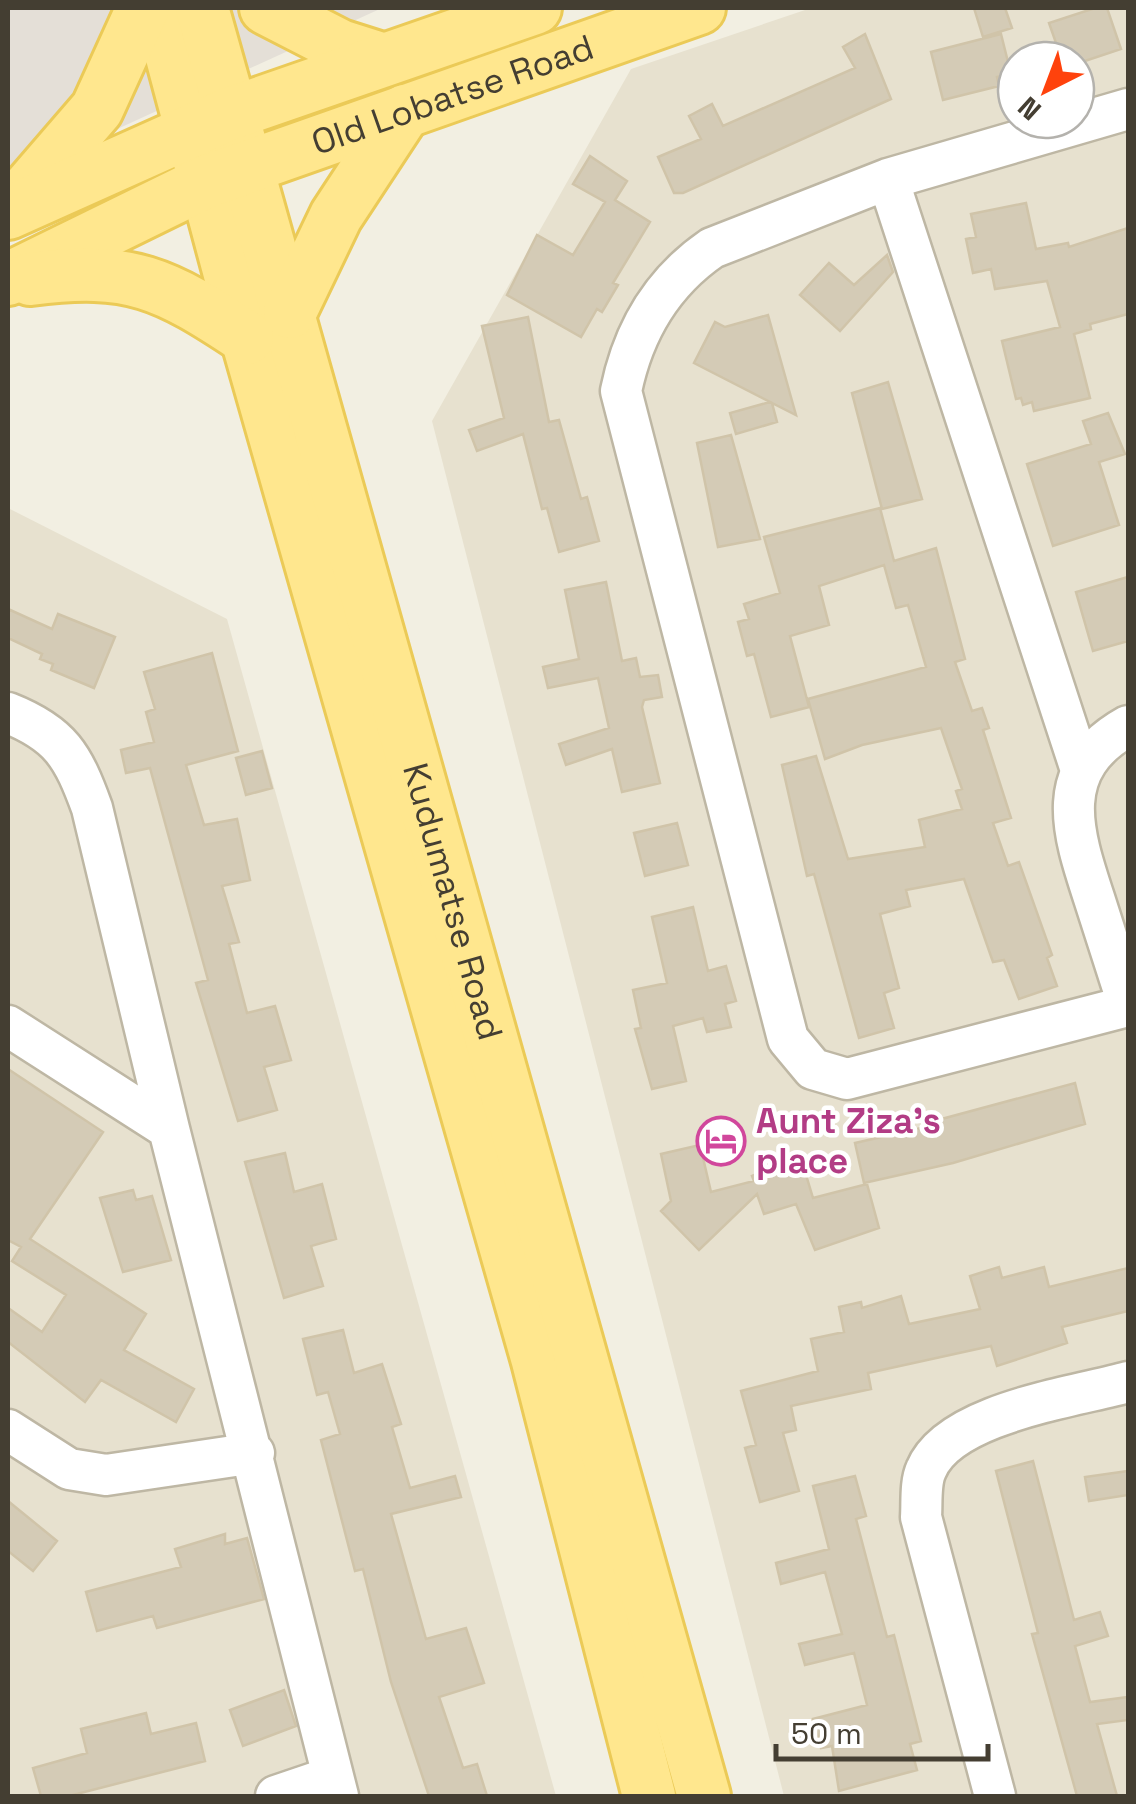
<svg xmlns="http://www.w3.org/2000/svg" width="1136" height="1804" viewBox="0 0 1136 1804" font-family="'Space Grotesk',sans-serif">
  <rect width="100%" height="100%" fill="#f2efe2"/>
  <path fill="#e7e1cf" fill-rule="evenodd" d="M811 8H1128V1796H784L432 421 631 69ZM1016 60H1076V120H1016Z
    M8 508 227 619 556 1796H8Z"/>
  <path fill="#e4dfd7" d="M8 8H382L8 179Z"/>
  <path fill="#d4cbb6" stroke="#d0c4a9" stroke-width="2.5" d="M974 8H1005L1012 28 983 37Z
    M1095 8H1107L1121 49 1076 64V60H1062L1049 23Z
    M865 34 891 99 683 193H674L658 157 701 139 689 116 712 104 723 126 855 68 843 47Z
    M1001 34 1011 74 997 77 999 86 943 100 931 52Z
    M590 156 627 181 615 200 650 222 613 283 618 285 602 312 597 309 581 337 507 295 537 235 573 255 605 202 573 184Z
    M1026 203 1036 249 1068 243 1069 247 1128 228V314L1090 324 1091 329 1074 334 1090 398 1034 411 1032 402 1023 405 1021 398 1016 399 1002 341 1060 327 1047 281 995 289 991 269 973 273 966 239 976 237 971 214Z
    M887 255 893 272 840 331 800 295 829 263 854 285Z
    M768 315 796 415 772 403 777 422 736 434 730 413 770 402 694 363 715 322 725 327Z
    M528 317 549 422 559 420 581 499 587 497 599 541 559 552 547 508 542 509 523 434 477 451 469 430 504 418 482 326Z
    M888 382 922 499 882 509 852 393Z
    M1108 413 1125 454 1099 462 1119 525 1053 546 1027 464 1091 444 1083 421Z
    M731 435 760 539 718 547 697 443Z
    M880 508 894 561 936 548 965 659 955 662 972 711 982 708 989 728 983 730 1011 818 993 823 1008 866 1019 862 1052 955 1047 958 1057 986 1019 999 1004 960 993 962 964 879 906 890 910 906 880 914 899 988 884 993 894 1028 859 1038 814 874 807 876 782 765 816 756 848 859 925 847 919 820 962 809 956 791 962 789 941 728 862 745 825 759 808 699 926 667 908 605 896 608 884 565 819 586 829 625 790 636 809 707 771 717 754 654 747 656 738 622 749 619 744 604 780 593 764 537Z
    M1128 577V641L1093 651 1076 592Z
    M606 582 622 661 636 658 640 677 658 675 662 697 644 700 642 707 660 783 622 792 612 749 566 765 559 744 609 728 598 678 548 688 543 667 579 659 565 590Z
    M8 609 52 629 58 614 115 637 94 688 51 670 53 664 40 659 42 654 8 638Z
    M212 653 238 751 186 765 204 825 237 819 250 880 222 886 239 942 229 944 247 1013 275 1006 291 1060 264 1067 277 1110 238 1121 196 983 208 980 150 768 126 773 121 750 154 742 146 712 155 709 144 672Z
    M262 751 272 788 246 795 236 758Z
    M677 823 688 865 645 876 634 833Z
    M693 907 708 971 726 966 736 1001 725 1004 731 1027 707 1032 703 1018 673 1026 686 1081 652 1089 635 1029 641 1028 633 990 667 983 652 917Z
    M8 1069 103 1132 30 1239 146 1314 124 1350 194 1389 176 1422 101 1380 85 1402 8 1342V1308L42 1332 66 1295 12 1261 21 1247 8 1240Z
    M1075 1083 1085 1124 953 1163 864 1183 855 1143 939 1124 938 1120Z
    M700 1145 711 1192 754 1181 752 1176 800 1155 813 1198 867 1184 879 1228 815 1250 796 1204 764 1214 757 1194 699 1250 661 1211 671 1201 661 1154Z
    M285 1153 294 1192 322 1184 336 1239 311 1246 323 1286 284 1298 245 1162Z
    M133 1190 136 1200 152 1196 171 1260 123 1272 100 1198Z
    M999 1267 1002 1278 1044 1267 1049 1287 1128 1268V1311L1062 1327 1067 1343 997 1366 991 1346 868 1373 871 1389 791 1406 796 1430 783 1433 799 1491 760 1502 745 1448 756 1445 741 1391 818 1371 811 1339 844 1332 839 1307 861 1302 862 1308 901 1296 909 1324 980 1309 970 1276Z
    M343 1330 354 1373 382 1364 401 1424 392 1427 410 1488 455 1476 461 1497 391 1514 426 1639 466 1628 484 1683 439 1697 463 1768 477 1764 487 1796H429L391 1682 363 1569 355 1571 321 1440 340 1434 328 1392 317 1395 303 1339Z
    M1033 1461 1074 1620 1100 1612 1108 1636 1075 1646 1090 1702 1128 1697V1720L1097 1724 1117 1796H1077L1032 1634 1038 1633 996 1471Z
    M1128 1471V1495L1089 1501 1085 1477Z
    M855 1476 866 1516 856 1519 887 1637 894 1635 921 1741 910 1744 917 1770 839 1791 832 1746 821 1748 813 1719 867 1705 854 1653 805 1665 799 1644 842 1634 825 1572 781 1584 776 1563 829 1549 813 1486Z
    M8 1501 57 1541 33 1571 8 1551Z
    M225 1534V1544L247 1538 264 1599 157 1628 153 1616 97 1631 86 1592 181 1567 175 1549Z
    M284 1690 296 1726 243 1746 230 1710Z
    M146 1713 151 1734 196 1723 205 1761 69 1796H41L33 1768 87 1753 81 1729Z"/>
  <g fill="none" stroke-linecap="round" stroke-linejoin="round">
    <g stroke="#beb7a4" stroke-width="45">
      <path id="minor" d="M1128 109 888 179 712 248C661 283 633 332 621 391L788 1039 813 1069 847 1079 1128 1006
        M888 179 1081 770
        M8 713C61 734 73 756 92 808L169 1129 338 1796
        M1128 726C1051 769 1072 831 1095 901 1106 935 1117 970 1128 1004
        M8 1026 169 1129
        M8 1430 69 1469 106 1475 254 1453
        M276 1796 332 1777
        M995 1796 921 1517C922 1503 920 1483 926 1470 949 1413 1074 1397 1128 1382"/>
    </g>
    <g stroke="#ebca57" stroke-width="58">
      <g id="major">
        <path d="M159 8 247 338 538 1361 649 1796"/>
        <path id="s1" d="M202 8 704 1796"/>
        <path d="M266 8 340 46 381 59"/>
        <path d="M22 196 97 109 143 8"/>
        <path d="M8 213 229 114 535 8"/>
        <path id="s2" d="M8 279 208 181 699 8"/>
        <path d="M30 279C131 266 164 283 247 338"/>
        <path d="M290 312 336 216 405 111"/>
      </g>
    </g>
    <use href="#minor" stroke="#fff" stroke-width="40"/>
    <use href="#major" stroke="#ffe78e" stroke-width="52"/>
  </g>
  <defs>
    <g id="hotel-ring" transform="scale(2.5)"><circle r="9.5" fill="#fff" stroke="#d1479c" stroke-width="1.5"/><path d="M-6-4.5h1.5V1H6V5H4.5V3h-9V5H-6ZM-4 0a1.8 1.8 0 1 1 3.6 0ZM.5 0V-2.5h3Q6-2.5 6 0Z" fill="#d1479c"/></g>
  </defs>
  <g fill-rule="evenodd">
    <use href="#hotel-ring" x="721" y="1141"/>
  </g>
  <g text-anchor="middle" dominant-baseline="central" stroke-width="9" stroke-linejoin="round" paint-order="stroke">
    <g font-size="35" fill="#443e32" stroke="#fff">
      <text stroke="none"><textPath href="#s2" startOffset="482">Old Lobatse Road</textPath></text>
      <text stroke="none"><textPath href="#s1" startOffset="928">Kudumatse Road</textPath></text>
    </g>
    <g font-size="35" font-weight="bold" fill="#b23c85" stroke="#fff" text-anchor="start">
      <text x="756" y="1121">Aunt Ziza's<tspan x="756" dy="40">place</tspan></text>
    </g>
  </g>
  <rect width="1136" height="1804" fill="none" stroke="#443e32" stroke-width="20"/>
  <g transform="translate(1046 90) rotate(222)"><circle r="48" fill="#ffffff" stroke="#b4b2ad" stroke-width="2.5"/>
  <path d="M0-8L18 38L0 25L-18 38Z" fill="#ff420c"/>
  <text y="-15" font-size="28" font-weight="bold" text-anchor="middle" fill="#443e32">N</text>
  </g>
  <path d="M776 1744v15h212v-15" fill="none" stroke="#443e32" stroke-width="5"/>
  <text x="791" y="1744" font-size="30" fill="#443e32" stroke="#ffffff" stroke-width="8" paint-order="stroke">50 m</text>
</svg>
